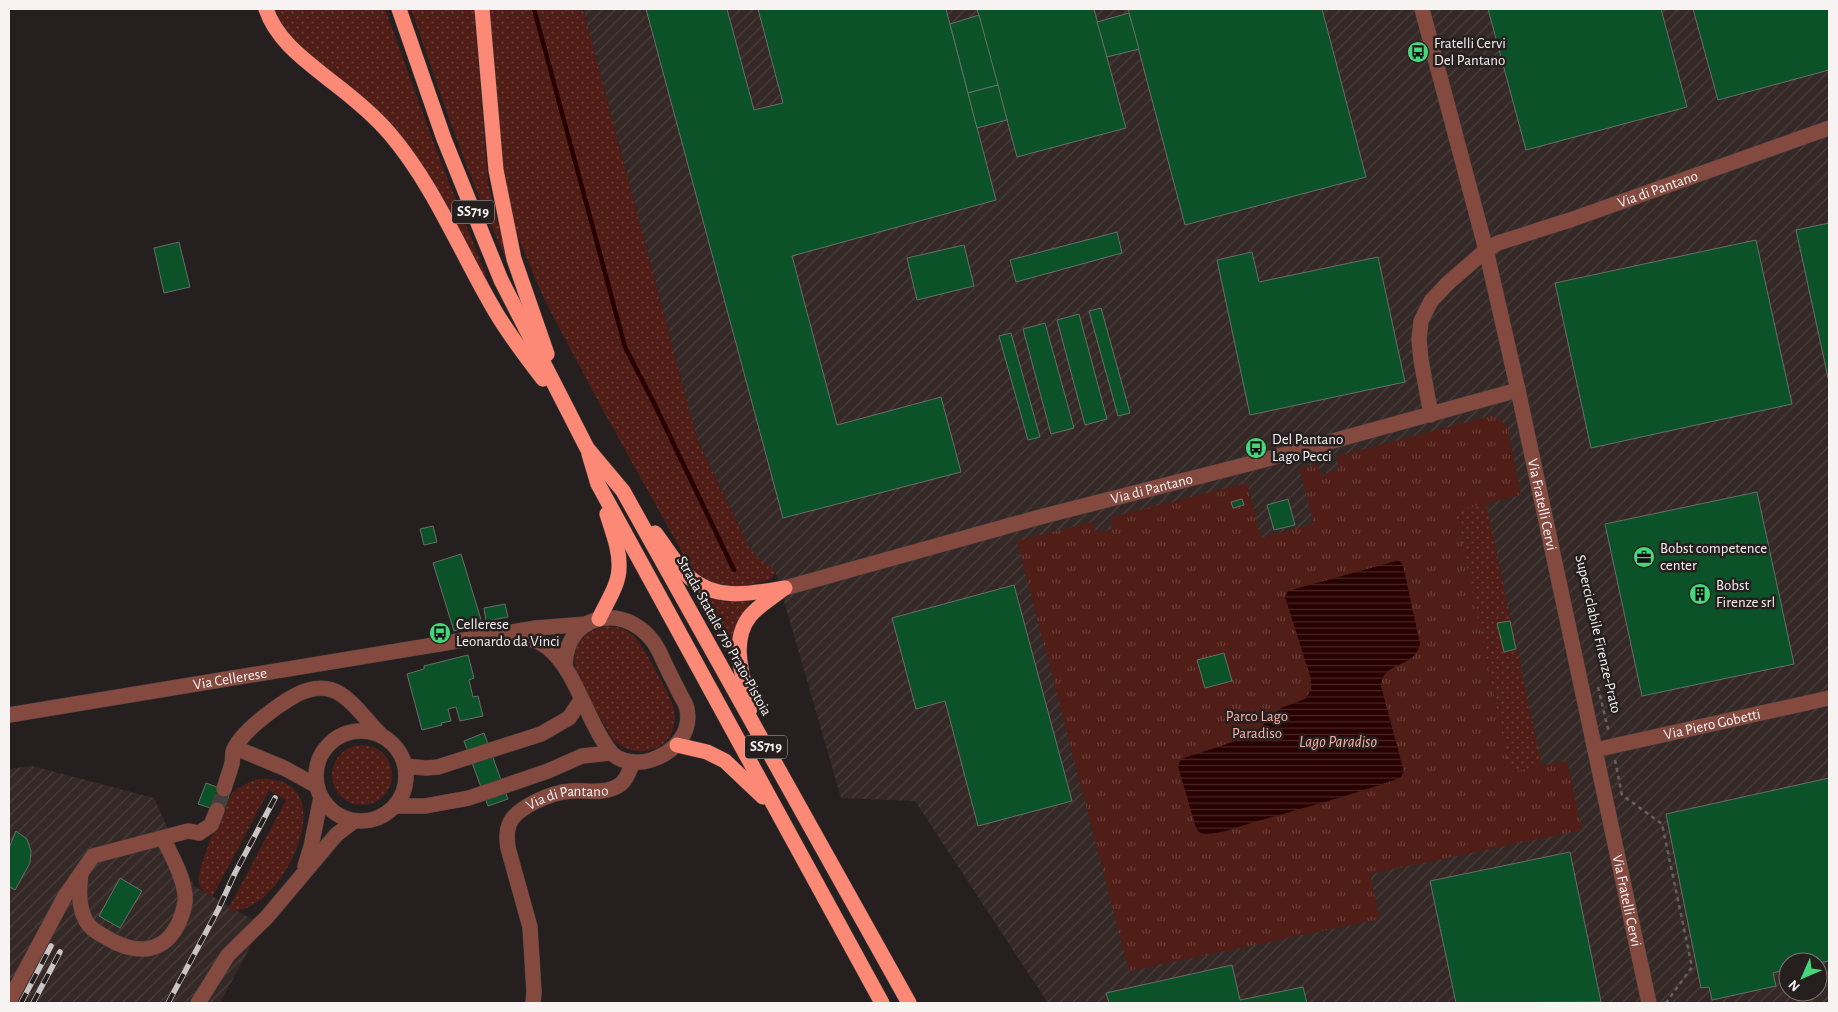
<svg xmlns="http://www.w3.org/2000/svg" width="1838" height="1012" viewBox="0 0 1838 1012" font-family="'Alegreya Sans',sans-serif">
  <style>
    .industrial { fill: url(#industrial-furrows); fill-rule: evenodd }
    .grass { fill: url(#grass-dots) }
    .park { fill: url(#park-tufts) }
    .water { fill: url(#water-rules) }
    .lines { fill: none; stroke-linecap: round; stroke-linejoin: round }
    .stream { stroke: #280000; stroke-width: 4.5 }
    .building { fill: #0b5228; stroke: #686d69 }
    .minor-tunnel { stroke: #44403f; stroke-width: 15; stroke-dasharray: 15 8; stroke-linecap: butt }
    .minor-casing { stroke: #423e3d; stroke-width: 16 }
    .highway-casing { stroke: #423e3d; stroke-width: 16 }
    .path { stroke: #656160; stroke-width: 2.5; stroke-dasharray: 4 4; stroke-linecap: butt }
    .minor { stroke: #844a40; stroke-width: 15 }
    .highway { stroke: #fc8876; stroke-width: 15 }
    .rail-casing { stroke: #cac5c4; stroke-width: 5.5 }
    .rail { stroke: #25201f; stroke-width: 4; stroke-dasharray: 11; stroke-linecap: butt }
    .labels { text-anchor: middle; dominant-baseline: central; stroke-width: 5; stroke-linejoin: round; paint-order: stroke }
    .shield { fill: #25201f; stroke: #b8b4b3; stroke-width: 1 }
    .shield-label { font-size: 14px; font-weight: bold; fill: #f7f3f2 }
    .poi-label { font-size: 15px; fill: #f7f3f2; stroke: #25201f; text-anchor: start }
    .street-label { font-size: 15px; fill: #f7f3f2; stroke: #25201f }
    .park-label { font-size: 15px; fill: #fdb2a5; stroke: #25201f }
    .water-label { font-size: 16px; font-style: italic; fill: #fbb0a4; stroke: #25201f }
  </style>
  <defs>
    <pattern id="industrial-furrows" width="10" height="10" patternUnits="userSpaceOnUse" patternTransform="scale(1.25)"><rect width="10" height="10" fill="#352927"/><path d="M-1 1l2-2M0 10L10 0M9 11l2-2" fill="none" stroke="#493e3c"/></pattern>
    <pattern id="grass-dots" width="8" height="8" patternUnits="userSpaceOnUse" patternTransform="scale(1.25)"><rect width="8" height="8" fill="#501d17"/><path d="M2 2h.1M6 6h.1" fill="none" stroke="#6a3e39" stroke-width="1.8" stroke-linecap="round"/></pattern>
    <pattern id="park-tufts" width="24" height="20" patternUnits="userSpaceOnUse" patternTransform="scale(1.25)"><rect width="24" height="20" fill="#501d17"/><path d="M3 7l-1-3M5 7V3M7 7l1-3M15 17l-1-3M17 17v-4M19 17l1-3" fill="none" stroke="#6a3e39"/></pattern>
    <pattern id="water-rules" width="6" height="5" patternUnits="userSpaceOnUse" patternTransform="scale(1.25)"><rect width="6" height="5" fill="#280000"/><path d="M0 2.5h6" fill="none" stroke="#482626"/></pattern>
  </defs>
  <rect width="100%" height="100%" fill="#25201f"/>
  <g class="industrial">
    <path d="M583 9H1829V1003H1048L915 801 841 798 775 570 758 558 748 545 697 439ZM1788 962H1818V992H1788Z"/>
    <polygon points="32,766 154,798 194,886 262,925 220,1003 9,1003 9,769"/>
  </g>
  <g class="grass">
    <polygon points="274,9 385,9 440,160 487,277 483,276 438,189 410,147 295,41 287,31"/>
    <path d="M411 9H474L488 183 506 256H505C467 176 440 92 411 9Z"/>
    <polygon points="488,9 583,9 697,439 748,545 758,558 775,570 775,574 771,579 738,588 710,584 692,570 599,403 553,316 541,292 518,237 503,173"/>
    <polygon points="1486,503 1542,766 1510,773 1455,510"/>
    <polygon points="696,594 724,602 751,601 737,622 731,639 730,652 726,653 694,596"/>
    <path d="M610 626C619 627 627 630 634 636 643 645 667 690 672 703 674 707 675 713 675 718 674 752 636 761 613 740L578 678C568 651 580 629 610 626Z"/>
    <circle cx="362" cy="775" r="30"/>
    <path d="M257 779C355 772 275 926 228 909L286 800 269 790 212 897C206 894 201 890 199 883 196 871 224 802 233 792 240 786 249 783 257 779Z"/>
  </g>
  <polygon class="park" points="1491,416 1500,419 1508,429 1521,495 1455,511 1510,772 1567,761 1582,830 1370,874 1380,919 1129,971 1017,541 1092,522 1096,532 1111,530 1112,517 1247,483 1261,538 1314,524 1299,468 1317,464 1321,475 1338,470 1338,456"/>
  <path class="water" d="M1396 561H1400L1403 565 1420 644C1414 670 1382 660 1381 686L1404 772 1400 778C1355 794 1308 807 1261 820 1245 824 1222 834 1206 834 1201 834 1199 832 1196 828L1178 766 1181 759 1251 736 1281 708 1305 699 1311 690V679L1285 597 1288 591Z"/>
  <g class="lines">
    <polyline class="stream" points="534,9 625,347 654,403 734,570"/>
  </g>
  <g class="building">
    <polygon points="646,9 727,9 754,110 783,103 758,9 946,9 996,200 792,256 837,425 941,397 961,472 783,518"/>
    <polygon points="977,9 1094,9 1126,128 1017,157"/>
    <polygon points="1128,9 1322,9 1366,177 1185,225"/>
    <polygon points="1488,9 1661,9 1687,107 1526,150"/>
    <polygon points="1693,9 1829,9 1829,70 1718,100"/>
    <polygon points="1129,13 1139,49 1107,57 1097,22"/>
    <polygon points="979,15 998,85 968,93 950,24"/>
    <polygon points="998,85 1007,120 977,128 968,93"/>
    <polygon points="1829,223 1829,382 1796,230"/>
    <polygon points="1117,232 1122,253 1016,282 1010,260"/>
    <polygon points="1756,240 1792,404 1591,448 1555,283"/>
    <polygon points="179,242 190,287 164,293 154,248"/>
    <polygon points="964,245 974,286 917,300 907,258"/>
    <polygon points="1252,252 1259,282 1378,257 1405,382 1250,415 1217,260"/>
    <polygon points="1101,308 1130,413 1118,416 1089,311"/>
    <polygon points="1079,314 1107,419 1085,425 1057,320"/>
    <polygon points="1045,323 1074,428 1051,434 1023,329"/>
    <polygon points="1011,333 1040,437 1028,440 999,336"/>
    <polygon points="1757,492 1794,664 1642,696 1605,524"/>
    <polygon points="1242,499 1244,505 1233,508 1231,502"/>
    <polygon points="1288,499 1295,525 1274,530 1267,505"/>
    <polygon points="433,526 437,542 424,545 420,529"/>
    <polygon points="461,554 482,623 454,631 433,563"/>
    <polygon points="1014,585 1072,801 978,826 945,701 916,709 892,618"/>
    <polygon points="505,604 508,617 486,621 484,608"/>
    <polygon points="1510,621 1516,649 1504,652 1497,623"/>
    <polygon points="1224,653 1232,681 1205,688 1197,660"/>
    <polygon points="468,655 474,678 469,680 473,697 478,696 483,716 460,721 456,707 448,709 451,721 441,723 442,725 422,730 407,674 424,669 424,666"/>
    <polygon points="484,733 508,799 488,806 464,741"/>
    <polygon points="1829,778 1829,961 1818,963 1788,962 1788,969 1773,973 1776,986 1712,1000 1709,987 1701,988 1666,814"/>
    <polygon points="206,783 230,792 223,812 198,804"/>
    <polygon points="16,831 27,839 31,851 30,863 15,890 9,886 9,848"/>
    <polygon points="1570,852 1601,1002 1456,1003 1430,881"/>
    <polygon points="120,878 142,891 120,928 99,916"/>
    <polygon points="1232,965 1240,1000 1303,987 1307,1003 1109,1003 1106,993"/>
  </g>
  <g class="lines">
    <polyline class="minor-tunnel" points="217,810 224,789"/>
    <g class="minor-casing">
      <g id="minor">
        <path id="s1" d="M1422 9 1486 250 1518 390 1649 1003"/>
        <path id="s2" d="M1431 415 1421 360 1419 339 1421 321 1431 301 1448 283 1486 250 1498 243 1570 220 1829 128"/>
        <path id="s3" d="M785 588 1040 517 1260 461 1518 390"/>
        <path d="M512 637C526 638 537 639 548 648 576 670 587 722 610 751 619 763 639 764 651 760 673 753 692 734 687 709 686 703 681 697 679 692 672 678 665 665 659 651 634 602 567 608 565 665"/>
        <path id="s4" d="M9 715 536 628 587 624"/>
        <circle cx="361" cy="776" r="45"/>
        <polyline points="236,748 284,768 317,786"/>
        <path id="s5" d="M1595 750 1829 698"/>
        <polyline points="405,766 426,768 438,767 541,734 569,718 581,700"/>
        <path d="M224 789C226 781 230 772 232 763 233 760 232 756 233 752 238 733 290 694 309 690 316 688 325 688 332 690 349 695 367 721 380 734"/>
        <polyline points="395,806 425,806 469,798 548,771 582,756 610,753"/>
        <polyline points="305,866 311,847 321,797"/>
        <path d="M81 873C79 889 78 906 86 921 91 930 99 933 107 938 136 955 165 955 180 920 183 912 186 904 185 895 183 875 171 855 163 838"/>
        <polyline points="9,1001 65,896 93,856 188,831 199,833 211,825 217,810"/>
        <polyline points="198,1003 228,955 267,917 336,835 354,821"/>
        <path id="s6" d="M533 1003 534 992 530 927 508 848C507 840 506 832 509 825 515 807 553 792 571 791 585 790 603 794 616 787 626 783 629 771 633 762"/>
      </g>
    </g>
    <g class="highway-casing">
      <g id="highway">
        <path d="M266 9C277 41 305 60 331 81 352 97 373 114 390 134 435 187 460 252 495 311 509 335 526 357 543 379"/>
        <polyline points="399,9 444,139 501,280 587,448 623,491 909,1003"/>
        <polyline points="482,9 496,170 514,259 547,354"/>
        <polyline points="589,454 598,484 882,1003"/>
        <path d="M655 533C666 547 676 565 689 577 717 602 752 593 785 588"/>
        <path d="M599 619C606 603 619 585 619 568 620 549 612 531 607 514"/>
        <path d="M750 709C744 679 729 642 750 616 759 605 772 598 783 589"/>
        <polyline points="677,745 707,752 725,761 763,797"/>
      </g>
    </g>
    <g class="path">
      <polyline points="1598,687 1609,733"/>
      <polyline points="1615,760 1622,795 1662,824 1692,967 1666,1003"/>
    </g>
    <use href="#minor" class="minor"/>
    <use href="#highway" class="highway"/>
    <g class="rail-casing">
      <g id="rail">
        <polyline points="21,1003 51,946"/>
        <polyline points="33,1003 60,952"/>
        <polyline points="168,1003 218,910 235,873 275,798"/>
      </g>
    </g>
    <use href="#rail" class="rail"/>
  </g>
  <defs>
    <g id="bus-disc" transform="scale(1.125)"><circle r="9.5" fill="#45d77a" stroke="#25201f"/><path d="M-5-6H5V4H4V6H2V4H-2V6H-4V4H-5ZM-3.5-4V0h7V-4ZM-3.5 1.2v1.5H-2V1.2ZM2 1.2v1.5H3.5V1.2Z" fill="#111"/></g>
    <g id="office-disc" transform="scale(1.125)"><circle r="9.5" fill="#45d77a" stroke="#25201f"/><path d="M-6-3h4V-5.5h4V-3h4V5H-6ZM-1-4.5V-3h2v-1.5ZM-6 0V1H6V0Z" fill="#111"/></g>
    <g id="building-disc" transform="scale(1.125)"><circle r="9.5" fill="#45d77a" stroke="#25201f"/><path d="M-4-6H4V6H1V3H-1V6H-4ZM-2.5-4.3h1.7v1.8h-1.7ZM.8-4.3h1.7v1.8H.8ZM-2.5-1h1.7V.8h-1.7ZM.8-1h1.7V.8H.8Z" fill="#111"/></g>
  </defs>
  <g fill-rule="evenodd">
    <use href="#bus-disc" x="1418" y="52"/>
    <use href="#bus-disc" x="1256" y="448"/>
    <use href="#office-disc" x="1644" y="557"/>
    <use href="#building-disc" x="1700" y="594"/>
    <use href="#bus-disc" x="440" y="633"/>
  </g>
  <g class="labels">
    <g class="shield">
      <rect x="452" y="200.5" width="42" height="23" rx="4"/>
      <rect x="745" y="735.5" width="42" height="23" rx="4"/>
    </g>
    <g class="shield-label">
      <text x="473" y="212">SS719</text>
      <text x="766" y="747">SS719</text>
    </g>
    <g class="poi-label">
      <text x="1434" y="43">Fratelli Cervi<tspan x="1434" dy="17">Del Pantano</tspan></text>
      <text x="1272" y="439">Del Pantano<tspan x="1272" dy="17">Lago Pecci</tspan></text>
      <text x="1660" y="548">Bobst competence<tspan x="1660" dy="17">center</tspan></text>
      <text x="1716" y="585">Bobst<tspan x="1716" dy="17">Firenze srl</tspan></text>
      <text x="456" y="624">Cellerese<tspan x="456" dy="17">Leonardo da Vinci</tspan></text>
    </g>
    <g class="street-label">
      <text stroke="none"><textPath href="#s2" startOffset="375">Via di Pantano</textPath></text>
      <text stroke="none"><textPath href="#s3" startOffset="380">Via di Pantano</textPath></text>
      <text stroke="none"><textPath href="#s1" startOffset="510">Via Fratelli Cervi</textPath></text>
      <text transform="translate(1598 634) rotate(77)">Superciclabile Firenze-Prato</text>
      <text transform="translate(724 636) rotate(61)">Strada Statale 719 Prato-Pistoia</text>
      <text stroke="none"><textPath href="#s4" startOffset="224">Via Cellerese</textPath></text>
      <text stroke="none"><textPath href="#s5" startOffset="120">Via Piero Gobetti</textPath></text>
      <text stroke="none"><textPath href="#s6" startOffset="250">Via di Pantano</textPath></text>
      <text stroke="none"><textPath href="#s1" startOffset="915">Via Fratelli Cervi</textPath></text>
    </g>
    <g class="park-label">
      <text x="1257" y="716">Parco Lago<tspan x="1257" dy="17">Paradiso</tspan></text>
    </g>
    <g class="water-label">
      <text x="1338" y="742">Lago Paradiso</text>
    </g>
  </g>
  <rect width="1838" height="1012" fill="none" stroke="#f7f3f2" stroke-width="20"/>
  <g transform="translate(1803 977) rotate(225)"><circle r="24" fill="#25201f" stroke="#797473"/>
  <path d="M0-4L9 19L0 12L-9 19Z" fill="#45d77a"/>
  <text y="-8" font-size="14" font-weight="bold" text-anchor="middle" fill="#f7f3f2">N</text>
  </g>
</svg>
